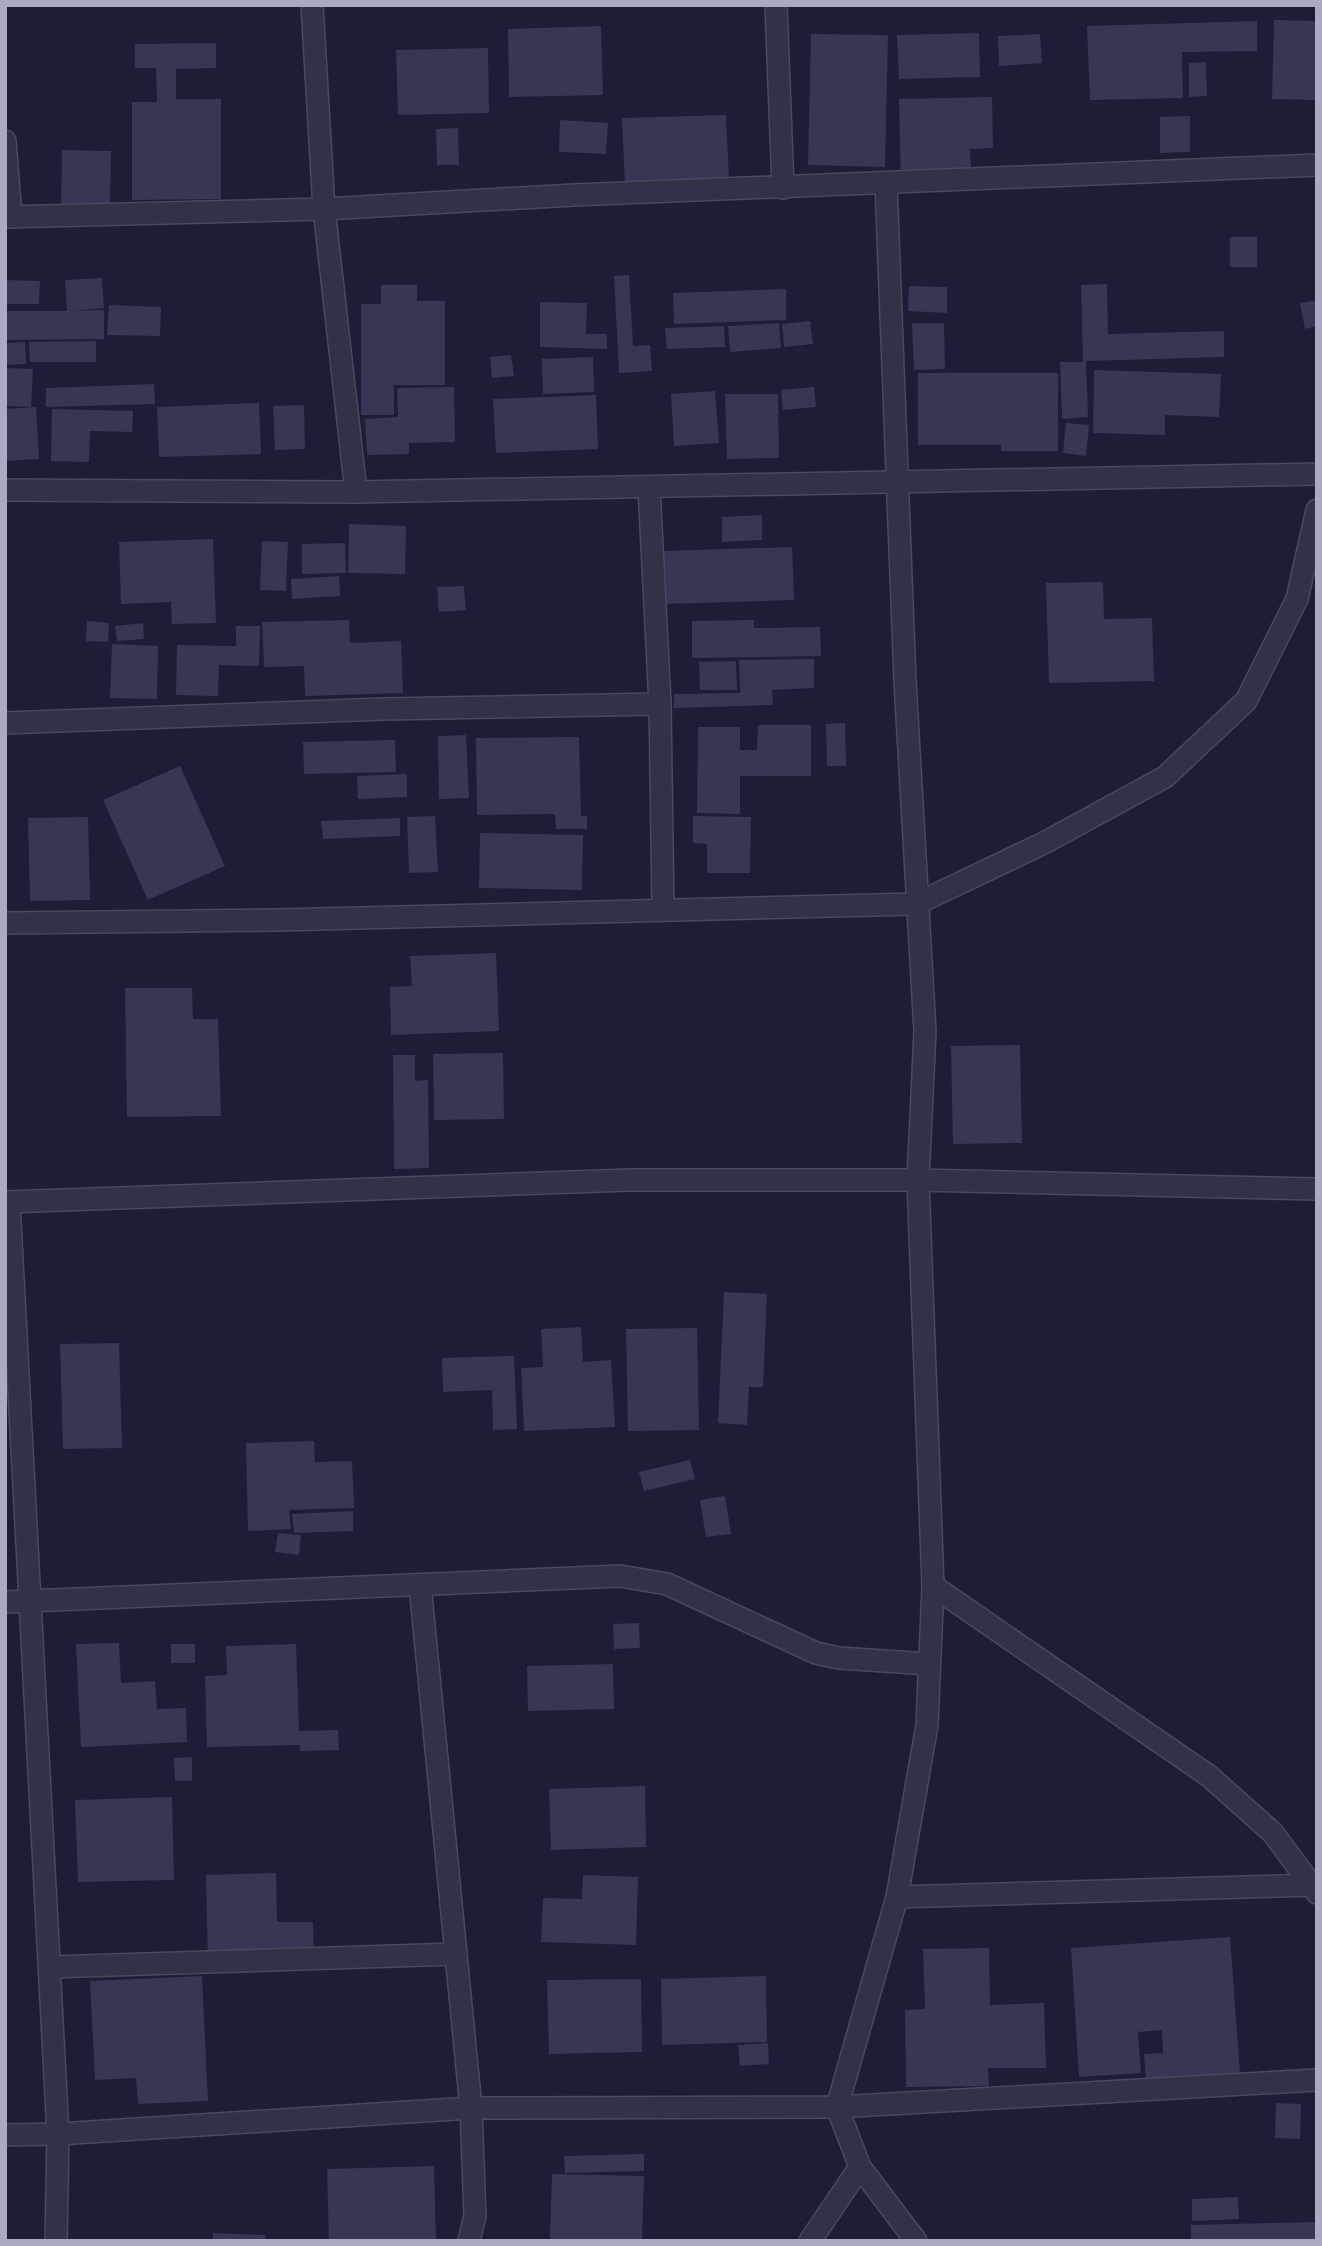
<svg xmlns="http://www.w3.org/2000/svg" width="1322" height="2246" viewBox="0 0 1322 2246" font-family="Barlow,sans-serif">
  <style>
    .building { fill: #373655 }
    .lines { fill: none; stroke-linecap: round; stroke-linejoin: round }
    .minor-casing { stroke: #49485f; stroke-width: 24 }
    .minor { stroke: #313147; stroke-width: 21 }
  </style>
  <rect width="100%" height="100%" fill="#1d1d37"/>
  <g class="building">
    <polygon points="1274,20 1317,21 1317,100 1272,99"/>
    <polygon points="1257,21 1257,51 1182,52 1183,98 1090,100 1087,26"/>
    <polygon points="601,26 603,95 509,97 508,29"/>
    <polygon points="979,33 980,77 899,79 897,35"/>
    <polygon points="811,34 888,35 885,167 808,165"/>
    <polygon points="1040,34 1042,63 999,66 998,36"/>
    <polygon points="216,43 216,68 176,69 176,99 221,99 221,199 132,200 132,102 157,102 156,68 135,68 135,44"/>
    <polygon points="488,48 489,113 398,115 396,50"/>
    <polygon points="1206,62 1207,96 1189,97 1189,63"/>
    <polygon points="992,97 993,148 970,149 972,186 901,188 899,99"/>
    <polygon points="726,115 729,180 625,184 622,118"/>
    <polygon points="1190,116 1190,152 1160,153 1160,117"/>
    <polygon points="560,120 608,123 606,154 559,152"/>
    <polygon points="458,128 459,165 437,165 436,129"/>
    <polygon points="62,150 111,151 110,208 61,207"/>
    <rect x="1230" y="237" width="27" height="30"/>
    <polygon points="629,275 633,346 650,345 652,371 619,373 614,276"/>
    <polygon points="102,278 104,308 71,311 104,310 104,339 5,340 5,311 67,311 65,280"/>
    <polygon points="5,280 40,281 39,304 5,304"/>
    <polygon points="1107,284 1108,334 1224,331 1224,357 1086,361 1088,417 1062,419 1060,362 1083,362 1081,285"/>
    <polygon points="381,285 417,285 417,301 445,301 445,385 394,385 394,415 361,415 361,304 381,304"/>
    <polygon points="909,286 947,287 947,313 908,311"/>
    <polygon points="786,289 786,320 674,324 673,293"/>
    <polygon points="1317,300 1317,326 1305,329 1300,303"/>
    <polygon points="540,302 587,303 586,334 607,334 607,349 540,347"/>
    <polygon points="109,305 161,307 160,336 107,335"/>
    <polygon points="810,321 813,344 784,347 782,324"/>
    <polygon points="779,323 781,348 730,352 728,326"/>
    <polygon points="912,323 944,323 945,369 914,370"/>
    <polygon points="724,326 725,347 667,349 665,328"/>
    <polygon points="96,341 96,362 30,362 29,342"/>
    <polygon points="25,342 26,364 5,365 5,343"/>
    <polygon points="511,355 514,376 492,378 490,357"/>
    <polygon points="593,357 594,392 543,394 542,359"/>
    <polygon points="5,368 33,369 31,407 5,406"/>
    <polygon points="1094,370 1221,374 1219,417 1165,415 1165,435 1093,433"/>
    <polygon points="918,373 1058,373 1058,451 1001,451 1001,445 918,445"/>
    <polygon points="154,384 155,404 46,407 46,388"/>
    <polygon points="454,387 455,442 409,443 409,454 367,455 365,419 398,417 397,388"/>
    <polygon points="814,387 816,407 783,410 781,390"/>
    <polygon points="715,391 719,443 674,446 671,394"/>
    <polygon points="725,394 778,394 779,458 727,459"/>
    <polygon points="596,395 598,449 496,453 493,399"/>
    <polygon points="259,403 261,454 159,457 157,407"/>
    <polygon points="304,405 305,449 275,450 273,406"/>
    <polygon points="36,407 39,459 5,461 5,409"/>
    <polygon points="52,409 133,411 132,432 90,431 89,462 51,461"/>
    <polygon points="1066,423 1089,425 1086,456 1063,453"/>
    <polygon points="762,515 762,540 722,542 722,517"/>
    <polygon points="349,524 406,526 405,574 348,573"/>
    <polygon points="213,539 216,623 172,624 171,602 121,604 119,542"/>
    <polygon points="262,541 288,542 286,591 260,590"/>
    <polygon points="345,543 346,573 302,574 302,544"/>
    <polygon points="792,547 794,600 664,604 663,551"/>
    <polygon points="339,576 340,596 292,599 291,579"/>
    <polygon points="1103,582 1104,619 1152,618 1154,681 1049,683 1046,583"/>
    <polygon points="464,586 466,610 439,612 437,587"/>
    <polygon points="349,620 350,643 401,641 403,693 305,696 304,666 264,667 262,622"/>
    <polygon points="754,620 754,628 820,627 821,656 692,658 692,621"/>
    <polygon points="87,621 109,623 108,642 86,641"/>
    <polygon points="143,623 144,639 117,641 115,626"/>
    <polygon points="236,626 260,626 259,666 219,665 218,696 176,695 177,645 236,646"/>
    <polygon points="112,644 158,646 157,699 110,698"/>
    <polygon points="814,659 814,688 772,690 773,705 674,708 674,694 740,693 739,660"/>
    <polygon points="736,661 737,690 700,690 699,662"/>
    <polygon points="845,723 846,766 827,766 826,724"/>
    <polygon points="758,725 811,725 811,776 740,776 740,814 697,813 698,727 740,727 740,750 757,750"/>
    <polygon points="466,735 469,798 439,799 438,736"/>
    <polygon points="579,737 581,816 587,816 587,829 556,829 555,814 477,815 476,738"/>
    <polygon points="395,740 396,772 304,774 303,742"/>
    <polygon points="180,766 225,866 148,900 103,800"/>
    <polygon points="407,774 407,797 358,799 357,776"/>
    <polygon points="435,816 438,872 409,873 407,817"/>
    <polygon points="693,816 751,817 750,873 707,873 707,844 693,843"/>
    <polygon points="88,817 90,900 30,901 28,818"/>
    <polygon points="400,818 400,836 323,839 321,821"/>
    <polygon points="480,833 583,835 582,890 479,888"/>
    <polygon points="496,953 499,1031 391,1035 390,987 412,986 410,956"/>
    <polygon points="125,988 192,988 193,1019 218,1019 221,1116 127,1117"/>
    <polygon points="1020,1045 1022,1143 953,1144 951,1046"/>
    <polygon points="503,1053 504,1119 434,1120 433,1054"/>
    <polygon points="393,1055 415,1055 415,1081 428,1080 429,1168 394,1169"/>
    <polygon points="724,1292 767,1294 763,1387 749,1387 747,1425 718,1423"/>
    <polygon points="581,1327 583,1362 611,1360 615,1427 524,1431 521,1368 543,1367 541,1329"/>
    <polygon points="697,1328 699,1430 628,1431 626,1329"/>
    <polygon points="119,1343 122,1448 63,1449 60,1344"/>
    <polygon points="514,1356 517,1429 493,1430 492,1390 443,1392 442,1358"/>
    <polygon points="314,1441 315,1462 352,1461 354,1508 289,1510 291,1529 248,1531 246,1443"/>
    <polygon points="690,1460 695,1479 644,1491 639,1472"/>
    <polygon points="725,1496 731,1534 706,1537 700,1500"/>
    <polygon points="353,1511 353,1531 294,1533 292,1514"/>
    <polygon points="278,1533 301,1535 299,1555 275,1552"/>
    <polygon points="639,1623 640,1648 614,1649 613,1624"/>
    <polygon points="119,1643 121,1683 155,1681 157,1709 186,1708 187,1742 81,1747 76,1644"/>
    <rect x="171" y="1644" width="24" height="19"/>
    <polygon points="296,1644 299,1731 338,1730 339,1750 300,1751 300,1745 207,1747 205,1676 227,1675 226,1646"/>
    <polygon points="613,1664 614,1709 528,1711 527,1666"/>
    <polygon points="192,1757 192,1781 175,1781 174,1758"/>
    <polygon points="645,1786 646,1847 551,1850 549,1789"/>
    <polygon points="172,1797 174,1880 78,1882 75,1800"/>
    <polygon points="276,1873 277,1922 313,1922 314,1961 208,1964 206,1875"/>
    <polygon points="583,1875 638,1877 636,1945 541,1942 543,1898 582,1899"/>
    <polygon points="1230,1937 1240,2073 1146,2079 1144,2054 1163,2053 1162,2030 1138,2032 1141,2073 1079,2077 1071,1948"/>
    <polygon points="989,1948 990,2005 1044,2003 1046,2068 988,2068 989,2086 906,2087 905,2010 925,2009 923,1949"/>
    <polygon points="202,1976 208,2101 138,2104 136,2078 95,2080 90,1981"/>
    <polygon points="766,1976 767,2042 662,2045 661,1979"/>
    <polygon points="641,1979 642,2052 549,2054 547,1980"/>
    <polygon points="768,2043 769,2064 740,2066 738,2045"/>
    <polygon points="1276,2103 1301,2104 1300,2139 1275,2138"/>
    <polygon points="644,2154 644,2171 565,2173 564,2156"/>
    <polygon points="434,2166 436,2241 329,2241 327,2169"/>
    <polygon points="552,2174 644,2176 642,2241 550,2240"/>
    <polygon points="1238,2197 1239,2219 1192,2221 1192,2199"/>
    <polygon points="1317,2222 1317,2241 1191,2241 1191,2225"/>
    <polygon points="213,2233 265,2235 265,2241 213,2241"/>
  </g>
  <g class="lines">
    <g class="minor-casing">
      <g id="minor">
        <polyline points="312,5 324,209 356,492"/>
        <polyline points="776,5 783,188"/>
        <polyline points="5,141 11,217"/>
        <polyline points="886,184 905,681 925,1031 918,1180 933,1586 927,1725 897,1897 837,2107 860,2167 916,2241"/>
        <polyline points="5,217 324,209 574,195 1317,165"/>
        <polyline points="649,487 660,704 663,910"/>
        <polyline points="5,490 356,492 1317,474"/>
        <polyline points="5,723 384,709 660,704"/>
        <polyline points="5,923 278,920 916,904 1044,843 1165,777 1246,701 1297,599 1317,510"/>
        <polyline points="5,1202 629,1180 918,1180 1317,1189"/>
        <polyline points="9,1202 58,2134 56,2241"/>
        <polyline points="420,1585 471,2108 475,2216 469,2241"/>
        <polyline points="933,1586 1209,1776 1273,1833 1317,1893"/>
        <polyline points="5,1602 620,1576 667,1584 816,1653 839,1658 929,1664"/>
        <polyline points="897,1897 1317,1885"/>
        <polyline points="50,1967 456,1954"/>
        <polyline points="5,2135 58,2134 471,2108 837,2107 1317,2080"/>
        <polyline points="810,2241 860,2167"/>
      </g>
    </g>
    <use href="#minor" class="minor"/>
  </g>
  <rect width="1322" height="2246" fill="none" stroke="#abaac5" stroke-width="14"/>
</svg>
